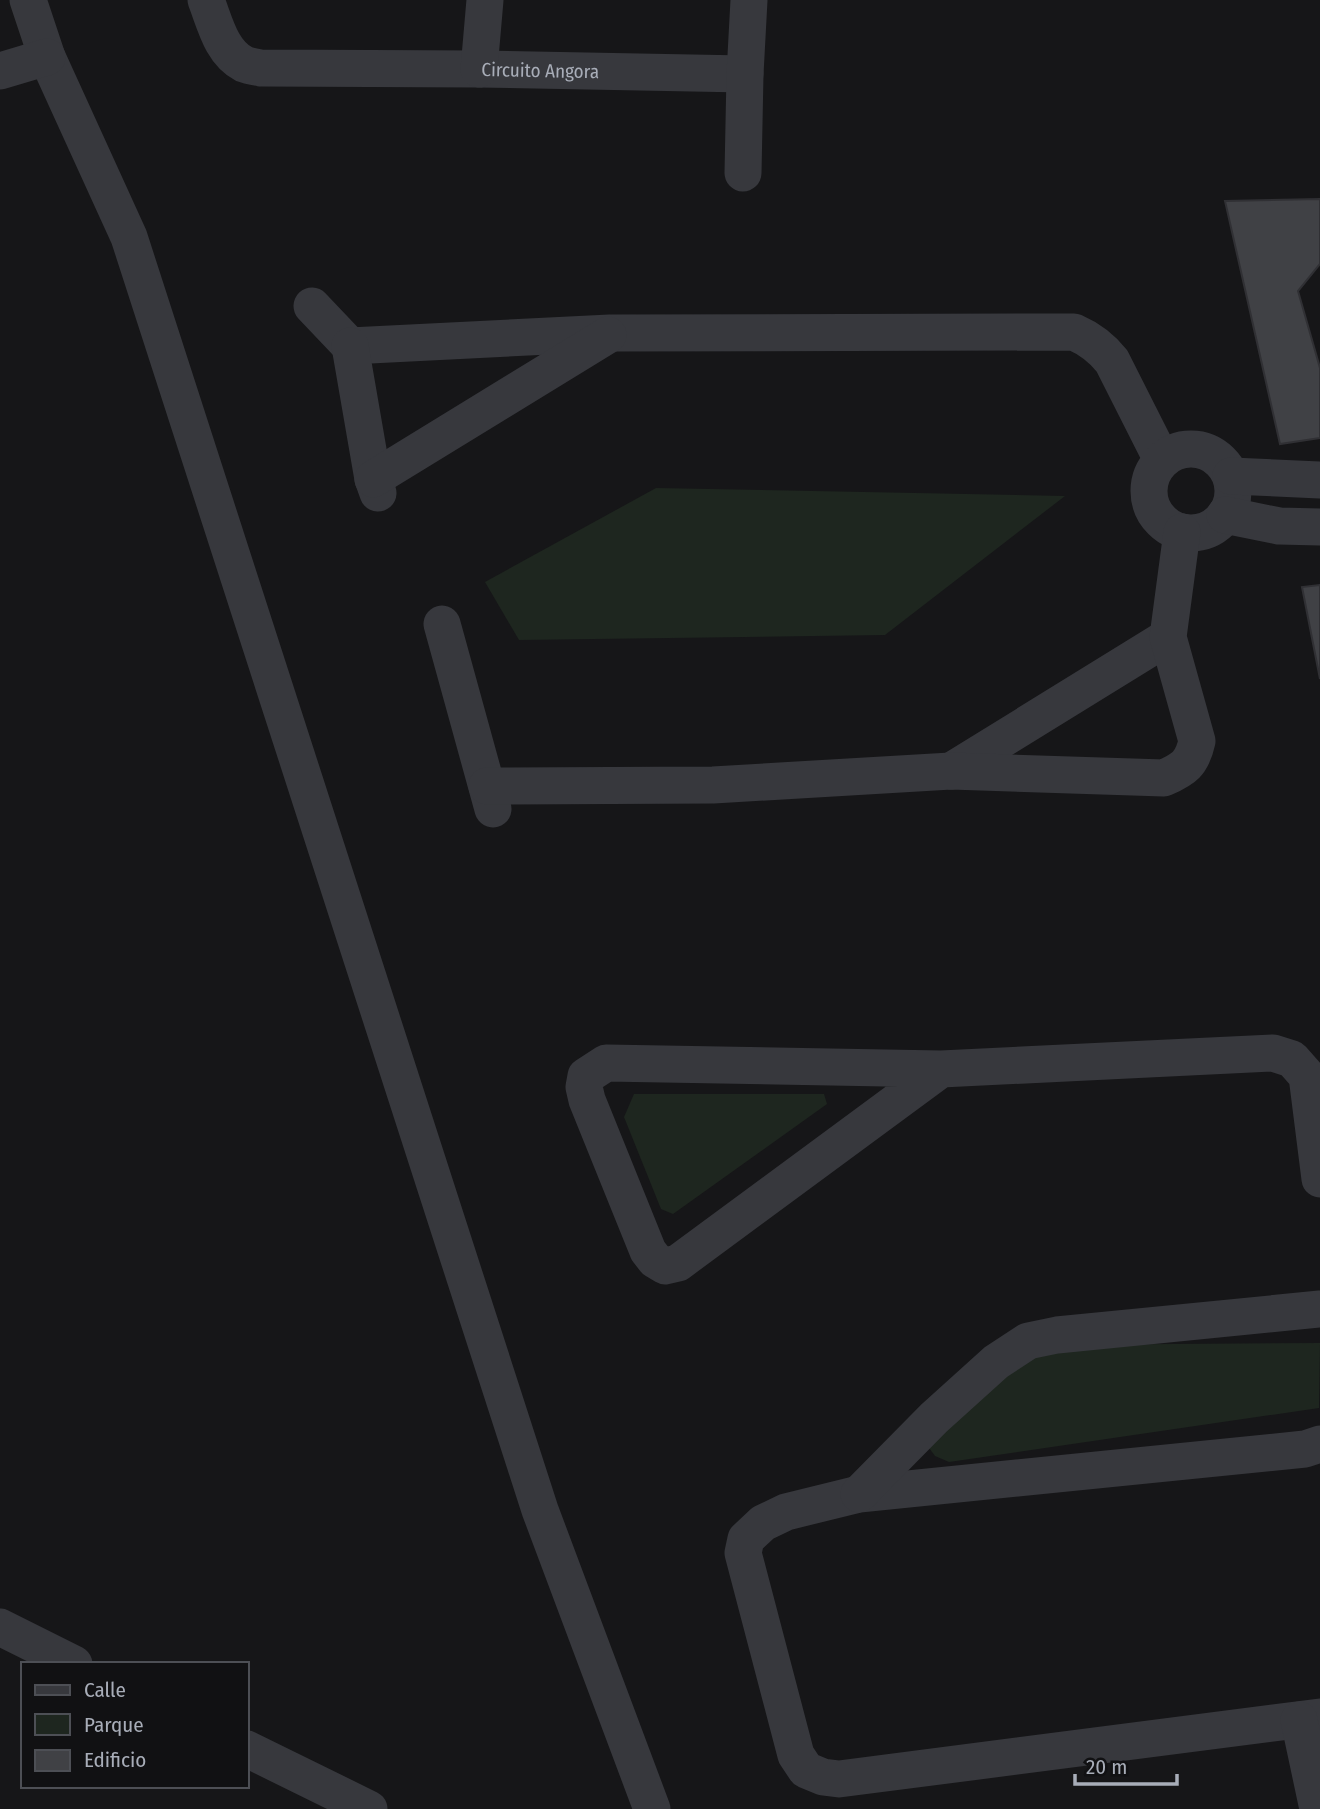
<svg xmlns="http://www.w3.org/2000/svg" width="1320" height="1809" viewBox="0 0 1320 1809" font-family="'Fira Sans Condensed',sans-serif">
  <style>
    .green { fill: #1e261f }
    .building { fill: #404145; stroke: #303034; stroke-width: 2 }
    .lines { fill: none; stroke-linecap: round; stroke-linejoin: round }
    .minor { stroke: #37383d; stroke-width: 37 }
    .labels { text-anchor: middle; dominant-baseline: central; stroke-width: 5; stroke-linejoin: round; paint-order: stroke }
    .street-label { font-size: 19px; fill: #a8adb8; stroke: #111113 }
  </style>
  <rect width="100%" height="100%" fill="#161618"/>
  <g class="green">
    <polygon points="656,488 1065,496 885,635 519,640 485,582"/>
    <polygon points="634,1094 824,1094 827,1104 673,1214 661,1209 624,1117"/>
    <polygon points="1320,1343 1319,1408 949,1462 935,1456 924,1441 1040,1345"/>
  </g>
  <g class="building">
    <polygon points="1320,199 1320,264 1298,291 1320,368 1320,438 1280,444 1225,201"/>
    <polygon points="1320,585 1320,679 1302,587"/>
  </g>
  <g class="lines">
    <g class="minor">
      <polyline points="28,0 47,57 129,237 540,1510 652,1809"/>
      <path id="s1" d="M206 0C215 23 221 52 244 64 249 66 256 67 261 68L479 69 745 74"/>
      <polyline points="479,69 485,0"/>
      <polyline points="0,71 47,57"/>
      <polyline points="743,173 745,74 749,0"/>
      <path d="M312 306 350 346 610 333 1074 332C1090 339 1101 347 1112 361L1162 460"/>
      <polyline points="350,346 373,479 378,493"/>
      <circle cx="1191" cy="491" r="42"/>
      <polyline points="1231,476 1320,480"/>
      <polyline points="373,479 608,335"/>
      <polyline points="1225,515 1279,526 1320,527"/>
      <polyline points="442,624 493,809"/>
      <polyline points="951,771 1168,637"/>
      <path d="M487 786 713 785 951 771 1164 778C1184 769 1192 764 1197 741L1168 637 1182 532"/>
      <polyline points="941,1069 678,1263 665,1266 655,1260 648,1251 587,1100 584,1087 586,1076 606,1063 941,1069 1273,1053 1292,1059 1307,1076 1320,1179"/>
      <polyline points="1320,1444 1305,1449 859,1494 786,1512 763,1523 746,1539 743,1553 796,1755 806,1770 823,1777 839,1779 1320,1717"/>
      <polyline points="859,1494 934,1418 996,1362 1028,1341 1057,1335 1320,1309"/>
      <polyline points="0,1627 74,1664"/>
      <polyline points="1299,1720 1318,1809"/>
      <polyline points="247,1749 369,1809"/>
    </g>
  </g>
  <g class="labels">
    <g class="street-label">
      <text stroke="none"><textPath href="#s1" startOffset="373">Circuito Angora</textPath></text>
    </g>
  </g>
  <rect x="21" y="1662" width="228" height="126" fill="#111113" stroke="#4d4f55" stroke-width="2"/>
  <rect x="35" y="1685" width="35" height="10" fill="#37383d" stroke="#4d4f55" stroke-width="2"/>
  <text x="84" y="1697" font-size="21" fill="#a8adb8">Calle</text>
  <rect x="35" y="1714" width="35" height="21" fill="#1e261f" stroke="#4d4f55" stroke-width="2"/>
  <text x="84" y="1732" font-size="21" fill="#a8adb8">Parque</text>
  <rect x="35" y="1750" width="35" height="21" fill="#404145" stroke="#4d4f55" stroke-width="2"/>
  <text x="84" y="1767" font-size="21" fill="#a8adb8">Edificio</text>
  <path d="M1075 1774v10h102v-10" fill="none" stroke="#a8adb8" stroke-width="3.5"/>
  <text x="1086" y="1774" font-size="21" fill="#a8adb8" stroke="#111113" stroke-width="5" paint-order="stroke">20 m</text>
</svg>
